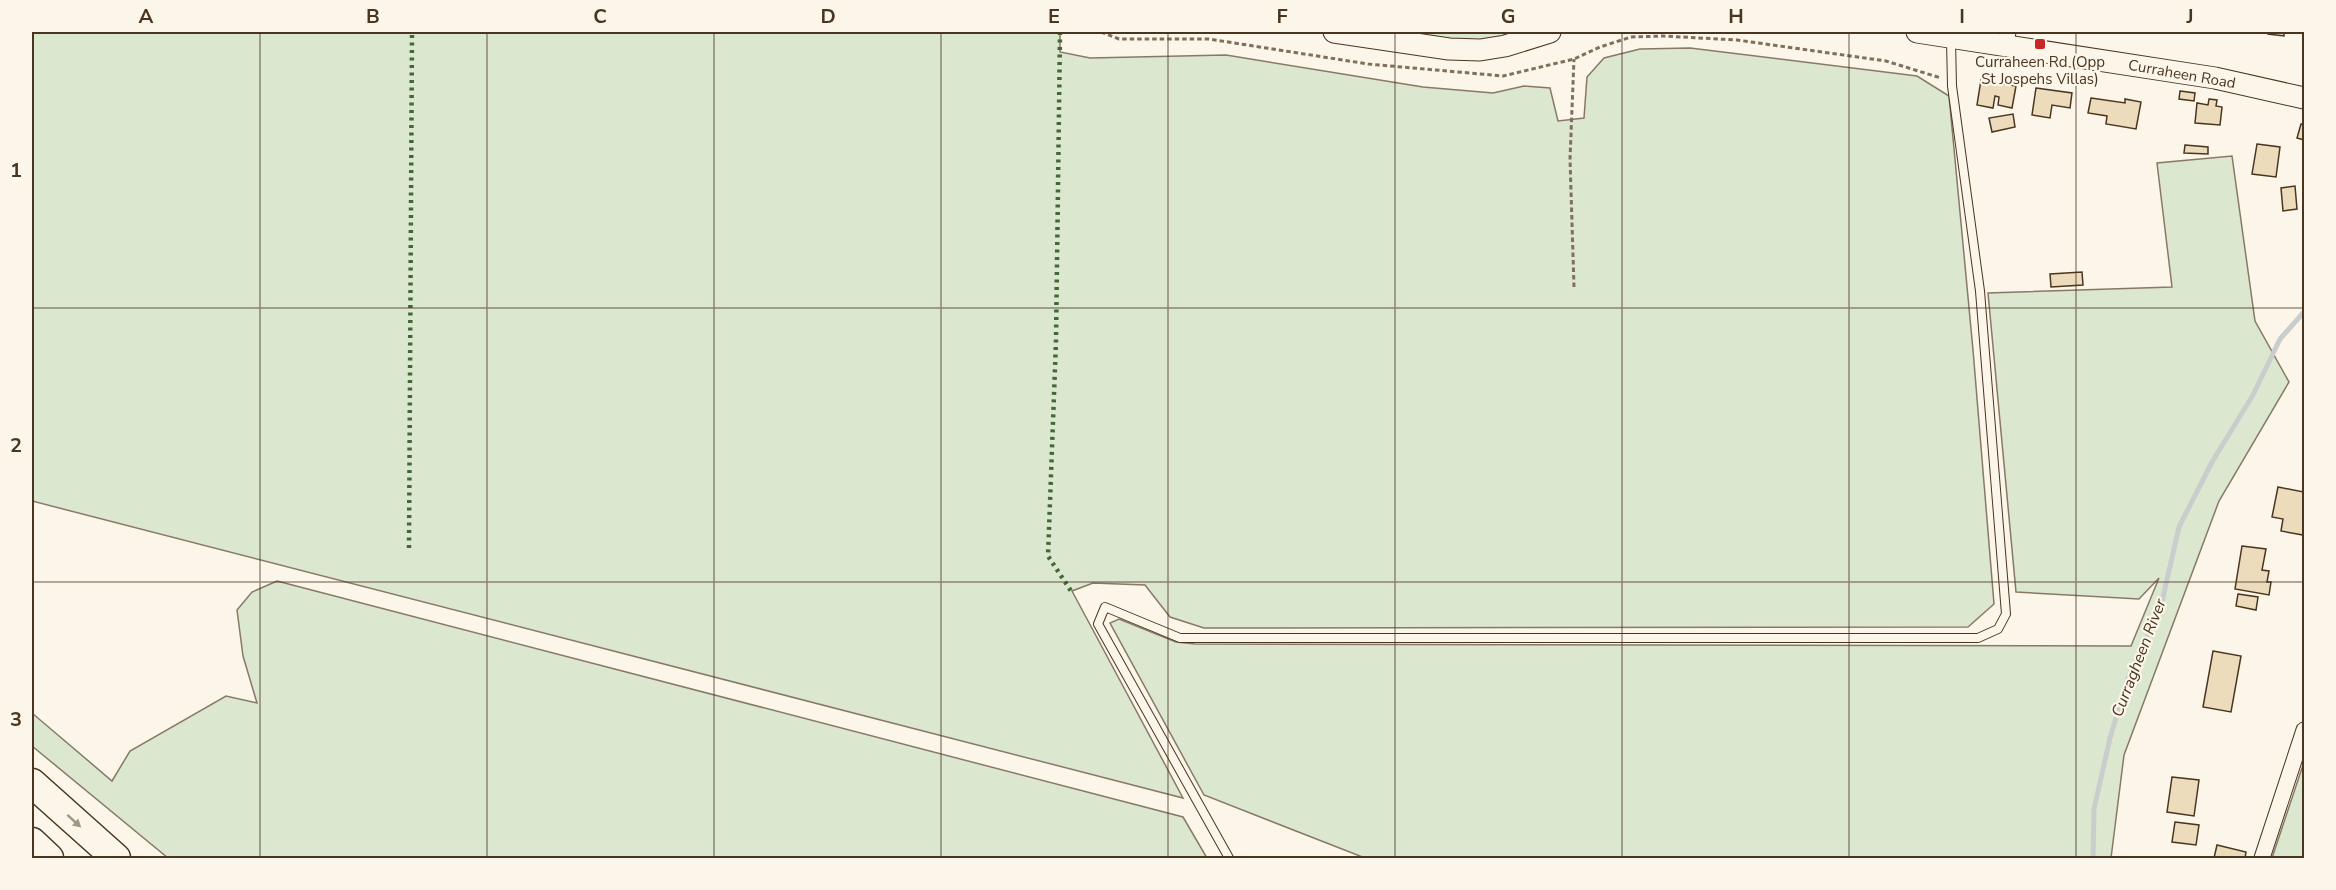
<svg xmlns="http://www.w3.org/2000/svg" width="2336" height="890" viewBox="0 0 2336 890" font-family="'Nunito Sans',sans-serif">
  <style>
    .green { fill: #dce7d0; stroke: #887966; stroke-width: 1.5 }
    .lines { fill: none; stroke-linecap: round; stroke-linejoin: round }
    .stream { stroke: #c9cecd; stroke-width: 5 }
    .building { fill: #ecdcbc; stroke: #4a3520; stroke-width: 1.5 }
    .lane-casing { stroke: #4a3520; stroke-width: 10 }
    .street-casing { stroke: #4a3520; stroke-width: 17 }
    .secondary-casing { stroke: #4a3520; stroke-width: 23 }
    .highway-casing { stroke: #4a3520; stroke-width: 31 }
    .path { stroke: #7f6f5c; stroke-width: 3; stroke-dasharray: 4.5 3; stroke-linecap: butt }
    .lane { stroke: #fbf6e9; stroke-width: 8 }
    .street { stroke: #fbf6e9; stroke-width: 15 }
    .secondary { stroke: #fbf6e9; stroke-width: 21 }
    .highway { stroke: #fbf6e9; stroke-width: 28 }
    .hedge { stroke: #436837; stroke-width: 4.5; stroke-dasharray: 3 4.5; stroke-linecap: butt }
    .oneway { fill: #a29684 }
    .grid { fill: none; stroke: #4a3520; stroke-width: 1.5; stroke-opacity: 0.55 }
    .poi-dot { fill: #c62828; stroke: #fbf6e9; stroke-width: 2 }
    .labels { text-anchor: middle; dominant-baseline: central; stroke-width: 4.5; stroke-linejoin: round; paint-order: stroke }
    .poi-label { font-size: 15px; fill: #4a3520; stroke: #fbf6e9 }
    .street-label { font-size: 15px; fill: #4a3520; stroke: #fbf6e9 }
    .water-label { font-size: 16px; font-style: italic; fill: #4a3520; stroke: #fbf6e9 }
    .neatline { fill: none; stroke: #4a3520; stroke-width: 2 }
    .grid-label { font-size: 20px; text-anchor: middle; font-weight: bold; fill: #4a3520 }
  </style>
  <rect width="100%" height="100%" fill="#fbf6e9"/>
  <g class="green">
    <polygon points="32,32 1060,32 1060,52 1090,58 1226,55 1423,87 1493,93 1524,86 1550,88 1558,121 1584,118 1587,77 1604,58 1640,49 1690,48 1917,76 1949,96 1973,350 1994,604 1968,627 1204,628 1170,617 1145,585 1093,583 1072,591 1183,798 32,501"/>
    <path d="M1378 32H1525C1473 48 1431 38 1378 32Z"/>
    <polygon points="2232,156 2255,321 2289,382 2219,501 2124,755 2111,858 1365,858 1204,795 1110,623 1119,619 1176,642 1195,644 2131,646 2159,578 2139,599 2016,592 1988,293 2172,287 2157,163"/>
    <polygon points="277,581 1183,817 1207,858 168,858 32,746 32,713 112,781 130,751 226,696 257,703 243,656 237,610 252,592"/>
    <polygon points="2304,762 2304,858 2272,858"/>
  </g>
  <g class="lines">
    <polyline class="stream" points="2093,858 2094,809 2110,738 2129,675 2161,606 2179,527 2212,462 2253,395 2280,339 2304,312"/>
  </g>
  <g class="building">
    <polygon points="2268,32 2284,32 2284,36 2268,34"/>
    <polygon points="1981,80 2016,86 2012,108 1998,105 1999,97 1995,96 1993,108 1977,105"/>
    <polygon points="2036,88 2072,93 2070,108 2052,105 2050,118 2032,115"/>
    <polygon points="2180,91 2195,93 2194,101 2179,99"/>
    <polygon points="2091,98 2125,103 2125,99 2141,102 2136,129 2106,124 2107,116 2088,113"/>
    <polygon points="2209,99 2217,100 2216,106 2222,107 2220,125 2195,123 2197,103 2208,105"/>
    <polygon points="2013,114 2015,127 1992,132 1989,118"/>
    <polygon points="2301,124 2304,125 2304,140 2297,138"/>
    <polygon points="2257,144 2280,147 2276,177 2252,174"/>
    <polygon points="2185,145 2208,147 2208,154 2184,153"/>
    <polygon points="2295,186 2297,209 2283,211 2281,188"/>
    <polygon points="2082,272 2083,285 2051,287 2050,274"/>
    <polygon points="2278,487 2304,492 2303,535 2281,531 2283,519 2272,517"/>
    <polygon points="2242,546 2266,549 2262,570 2269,571 2267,582 2271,582 2269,595 2235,589"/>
    <polygon points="2238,594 2258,597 2256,610 2236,606"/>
    <polygon points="2213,651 2241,656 2231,712 2203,707"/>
    <polygon points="2172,777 2199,780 2194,816 2167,812"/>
    <polygon points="2175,822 2199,825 2196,845 2172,842"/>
    <polygon points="2217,845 2246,852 2245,858 2214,858"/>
  </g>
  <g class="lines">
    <g class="lane-casing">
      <polyline id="lane" points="1229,858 1098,624 1105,607 1180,638 1978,638 1998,629 2006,614 1980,291 1952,86 1951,40"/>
    </g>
    <g class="street-casing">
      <g id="street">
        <polyline points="2006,44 2008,32"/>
        <polyline points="2262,858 2304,730"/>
      </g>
    </g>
    <g class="secondary-casing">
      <g id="secondary">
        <polyline points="1334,32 1449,49 1480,50 1505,46 1550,32"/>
        <polyline points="1917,32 2215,78 2304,98"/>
      </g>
    </g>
    <g class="highway-casing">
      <g id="highway">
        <polyline points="32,783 116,858"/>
        <polyline points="32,842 49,858"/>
      </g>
    </g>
    <g class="path">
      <polyline points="1101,32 1119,39 1209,39 1368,64 1503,76 1574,59 1600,47 1631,37 1663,36 1737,40 1886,61 1941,78"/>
      <polyline points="1574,287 1570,159 1574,59"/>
    </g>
    <use href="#lane" class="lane"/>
    <use href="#street" class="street"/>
    <use href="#secondary" class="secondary"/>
    <use href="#highway" class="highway"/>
    <g class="hedge">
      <polyline points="1060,32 1056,341 1048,556 1071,591"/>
      <polyline points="409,548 412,32"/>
    </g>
  </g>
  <defs><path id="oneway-solid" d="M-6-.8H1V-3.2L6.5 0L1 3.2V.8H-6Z" transform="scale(1.5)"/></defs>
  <use class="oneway" href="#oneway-solid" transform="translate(74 821) rotate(42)"/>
  <path class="grid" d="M260 32V858M487 32V858M714 32V858M941 32V858M1168 32V858M1395 32V858M1622 32V858M1849 32V858M2076 32V858M32 308H2304M32 582H2304"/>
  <rect class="poi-dot" x="2034" y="38" width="12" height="12" rx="3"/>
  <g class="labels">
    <g class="poi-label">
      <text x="2040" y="62">Curraheen Rd (Opp<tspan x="2040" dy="17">St Jospehs Villas)</tspan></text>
    </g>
    <g class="street-label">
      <text transform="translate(2182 74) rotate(10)">Curraheen Road</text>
    </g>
    <g class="water-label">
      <text transform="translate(2139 658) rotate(-69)">Curragheen River</text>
    </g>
  </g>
  <rect width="2336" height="890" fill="none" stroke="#fbf6e9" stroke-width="66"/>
  <rect x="33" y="33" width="2270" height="824" class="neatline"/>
  <g class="grid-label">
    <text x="146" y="23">A</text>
    <text x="373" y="23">B</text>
    <text x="600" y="23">C</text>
    <text x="828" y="23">D</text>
    <text x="1054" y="23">E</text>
    <text x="1282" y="23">F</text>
    <text x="1508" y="23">G</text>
    <text x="1736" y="23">H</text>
    <text x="1962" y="23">I</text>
    <text x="2190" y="23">J</text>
    <text x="16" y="177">1</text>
    <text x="16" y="452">2</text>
    <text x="16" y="726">3</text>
  </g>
</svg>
